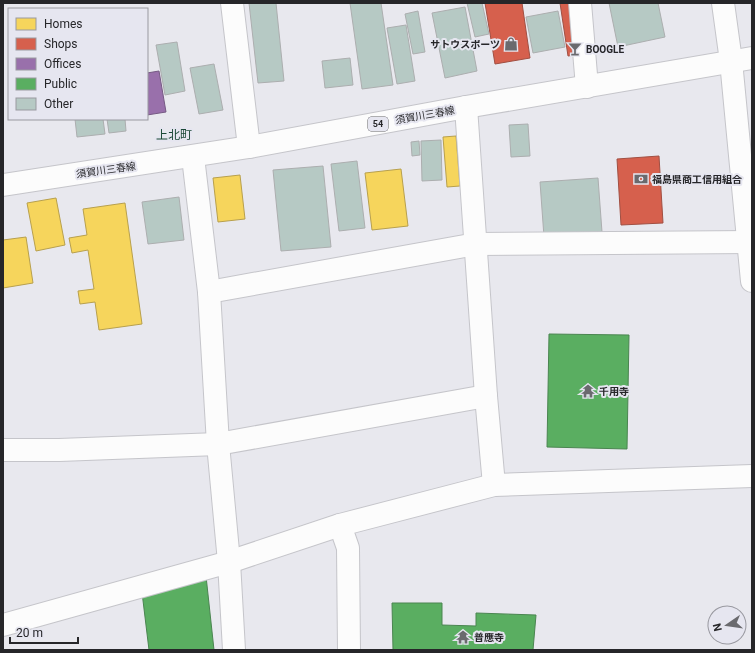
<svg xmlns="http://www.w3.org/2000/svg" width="755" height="653" viewBox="0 0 755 653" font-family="Roboto,'Noto Sans JP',sans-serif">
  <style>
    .homes { fill: #f6d55c; stroke: #b8a04d }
    .shops { fill: #d6604d; stroke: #a14f42 }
    .offices { fill: #9970ab; stroke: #765a84 }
    .public { fill: #5aae61; stroke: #4a8550 }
    .building { fill: #b6c9c4; stroke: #acaeaf }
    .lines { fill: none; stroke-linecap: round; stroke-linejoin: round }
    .minor-casing { stroke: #c5c5ca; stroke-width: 24 }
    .major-casing { stroke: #c5c5ca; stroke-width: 24 }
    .minor { stroke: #fcfcfc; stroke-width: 22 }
    .major { stroke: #fcfcfc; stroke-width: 22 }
    .labels { text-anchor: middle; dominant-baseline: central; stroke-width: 4; stroke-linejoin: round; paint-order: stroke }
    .shield { fill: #e6e6f0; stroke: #606065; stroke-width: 1 }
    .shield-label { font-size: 9px; font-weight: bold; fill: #262629 }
    .poi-label { font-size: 10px; font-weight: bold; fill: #262629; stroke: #e6e6f0; text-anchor: start }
    .street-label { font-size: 10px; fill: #262629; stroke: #e6e6f0 }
    .quarter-label { font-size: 12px; fill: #1a4836; stroke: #e6e6f0 }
  </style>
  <rect width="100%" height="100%" fill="#e8e8ee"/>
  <g class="homes">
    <polygon points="456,136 460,186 447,187 443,137"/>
    <polygon points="401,169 408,226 372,230 365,173"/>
    <polygon points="240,175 245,219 218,222 213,178"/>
    <polygon points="56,198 65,245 36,251 27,203"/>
    <polygon points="125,203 142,324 99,330 95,302 80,304 78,291 94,289 88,250 72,253 69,238 87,235 83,209"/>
    <polygon points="26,237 33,283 3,288 3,240"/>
  </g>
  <g class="shops">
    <polygon points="485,3 522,3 530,58 495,64"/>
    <polygon points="560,3 576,3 584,54 568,56"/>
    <polygon points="659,156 663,223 621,225 617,159"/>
  </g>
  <polygon class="offices" points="159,71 166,112 147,115 147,73"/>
  <g class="public">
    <polygon points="549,334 629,335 627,449 547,447"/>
    <polygon points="206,576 214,650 149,650 141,584"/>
    <polygon points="392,603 442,603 442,625 476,626 476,613 536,615 533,650 393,650"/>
  </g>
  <g class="building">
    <polygon points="249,3 276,3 284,81 258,83"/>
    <polygon points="350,3 381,3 393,85 362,89"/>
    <polygon points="467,3 482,3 489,34 475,37"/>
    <polygon points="609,3 658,3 665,37 618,47"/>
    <polygon points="465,7 477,71 445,78 432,13"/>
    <polygon points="418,11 425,52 413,54 405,14"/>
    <polygon points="558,11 565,47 533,53 526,17"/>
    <polygon points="406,25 415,81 397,84 387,28"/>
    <polygon points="177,42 185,91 165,95 156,45"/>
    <polygon points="350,58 353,85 325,88 322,61"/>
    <polygon points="214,64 223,110 199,114 190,68"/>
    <polygon points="75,119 103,119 105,134 77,137"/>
    <polygon points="107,119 125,119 126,131 109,133"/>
    <polygon points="528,124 530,156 511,157 509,125"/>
    <polygon points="441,140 442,180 422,181 421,141"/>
    <polygon points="419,141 420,155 412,156 411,142"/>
    <polygon points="357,161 365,228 339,231 331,164"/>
    <polygon points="323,166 331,247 281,251 273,170"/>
    <polygon points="598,178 602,232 544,237 540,182"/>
    <polygon points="179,197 184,240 148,244 142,202"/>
  </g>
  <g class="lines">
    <g class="minor-casing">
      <g id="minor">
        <polyline points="232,3 249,147"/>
        <polyline points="580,3 587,87"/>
        <polyline points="723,3 731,61 752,281"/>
        <polyline points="466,107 486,396 494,485"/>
        <polyline points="193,157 209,292 218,444 229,562 234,650"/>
        <polyline points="209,292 476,244 752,242"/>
        <polyline points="3,450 59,450 218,444 486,396"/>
        <polyline points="340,525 348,548 349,650"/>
        <polyline points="3,625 229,562 340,525 494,485 752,476"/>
      </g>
    </g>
    <g class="major-casing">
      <polyline id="major" points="3,185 249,147 466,107 752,58"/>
    </g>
    <use href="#minor" class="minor"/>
    <use href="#major" class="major"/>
  </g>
  <defs>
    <g id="shop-bare" transform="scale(1.08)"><path d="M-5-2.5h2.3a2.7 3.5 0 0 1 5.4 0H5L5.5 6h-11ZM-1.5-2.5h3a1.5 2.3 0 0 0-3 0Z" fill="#6a6a6e" stroke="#e6e6f0" stroke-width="2.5" paint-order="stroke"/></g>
    <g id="bar-bare" transform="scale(1.08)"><path d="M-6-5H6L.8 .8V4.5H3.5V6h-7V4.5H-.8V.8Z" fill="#6a6a6e" stroke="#e6e6f0" stroke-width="2.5" paint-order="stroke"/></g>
    <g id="bank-bare" transform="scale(1.08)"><path d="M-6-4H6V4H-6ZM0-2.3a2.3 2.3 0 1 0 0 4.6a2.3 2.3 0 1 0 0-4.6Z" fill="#6a6a6e" stroke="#e6e6f0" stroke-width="2.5" paint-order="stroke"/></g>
    <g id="temple-bare" transform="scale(1.08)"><path d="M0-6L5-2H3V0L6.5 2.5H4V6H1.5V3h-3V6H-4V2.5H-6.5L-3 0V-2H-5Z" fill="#6a6a6e" stroke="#e6e6f0" stroke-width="2.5" paint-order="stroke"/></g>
  </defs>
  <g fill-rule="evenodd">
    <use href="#shop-bare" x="511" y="44"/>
    <use href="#bar-bare" x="575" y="49"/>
    <use href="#bank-bare" x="641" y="179"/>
    <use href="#temple-bare" x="588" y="391"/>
    <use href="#temple-bare" x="463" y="637"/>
  </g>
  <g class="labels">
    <rect class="shield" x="368" y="117" width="20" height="14" rx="3"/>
    <g class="shield-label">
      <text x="378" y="124">54</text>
    </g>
    <g class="poi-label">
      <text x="500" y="44" text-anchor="end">サトウスポーツ</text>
      <text x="586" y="49">BOOGLE</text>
      <text x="652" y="179">福島県商工信用組合</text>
      <text x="599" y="391">千用寺</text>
      <text x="474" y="637">普應寺</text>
    </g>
    <g class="street-label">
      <text transform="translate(425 115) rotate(-10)">須賀川三春線</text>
      <text transform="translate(106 170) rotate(-8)">須賀川三春線</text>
    </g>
    <g class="quarter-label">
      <text x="174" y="135">上北町</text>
    </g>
  </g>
  <rect width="755" height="653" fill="none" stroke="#262629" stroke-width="8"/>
  <rect x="8" y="8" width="140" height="112" fill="#e6e6f0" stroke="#9999a0"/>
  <rect x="16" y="18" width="20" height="12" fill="#f6d55c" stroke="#9999a0"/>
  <text x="44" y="28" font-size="12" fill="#262629">Homes</text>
  <rect x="16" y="38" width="20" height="12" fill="#d6604d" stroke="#9999a0"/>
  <text x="44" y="48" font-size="12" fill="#262629">Shops</text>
  <rect x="16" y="58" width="20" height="12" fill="#9970ab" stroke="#9999a0"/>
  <text x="44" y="68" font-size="12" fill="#262629">Offices</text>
  <rect x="16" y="78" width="20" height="12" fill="#5aae61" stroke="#9999a0"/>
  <text x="44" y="88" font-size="12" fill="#262629">Public</text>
  <rect x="16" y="98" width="20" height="12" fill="#b6c9c4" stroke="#9999a0"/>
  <text x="44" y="108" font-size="12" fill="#262629">Other</text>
  <g transform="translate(727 625) rotate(257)"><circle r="19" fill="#e6e6f0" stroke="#9999a0"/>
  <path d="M0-3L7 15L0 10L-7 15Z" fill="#6a6a6e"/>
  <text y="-6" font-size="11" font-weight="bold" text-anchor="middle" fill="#262629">N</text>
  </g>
  <path d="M10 637v6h68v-6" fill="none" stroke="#262629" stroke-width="2"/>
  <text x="16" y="637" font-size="12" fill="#262629" stroke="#e6e6f0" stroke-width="3" paint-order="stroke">20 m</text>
</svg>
